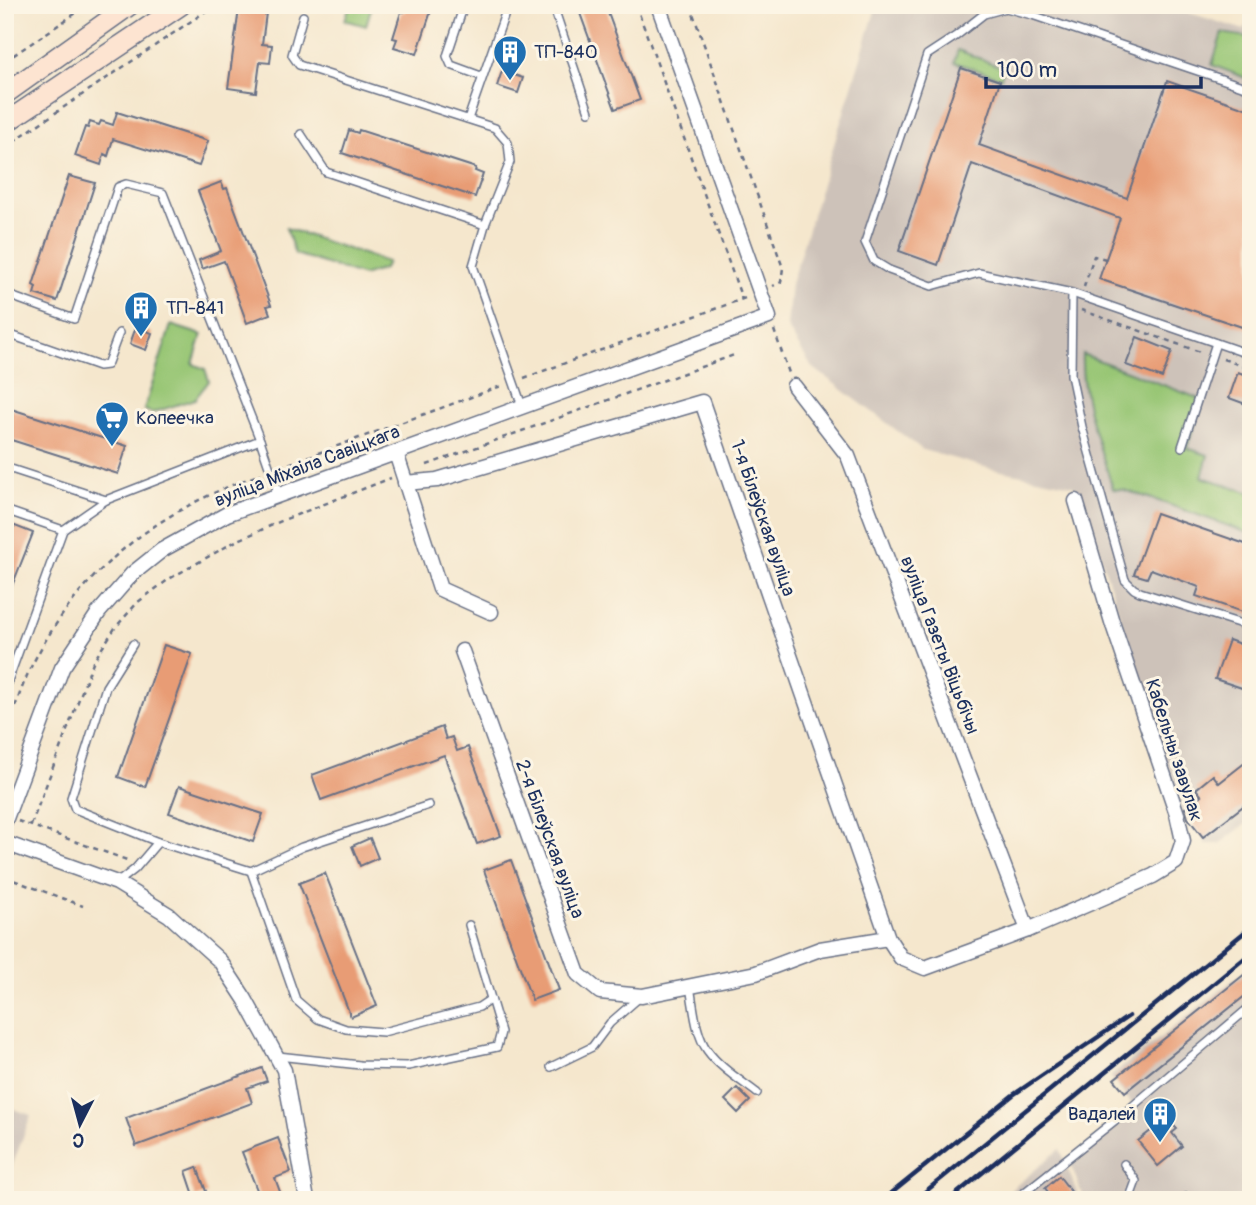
<svg xmlns="http://www.w3.org/2000/svg" width="1256" height="1205" viewBox="0 0 1256 1205" font-family="Pangolin,sans-serif">
  <style>
    .industrial { fill: #cdc2b9 }
    .green { fill: #98c675; stroke: #5a7a6a; stroke-width: 2 }
    .building { fill: #e89c75 }
    .lines { fill: none; stroke-linecap: round; stroke-linejoin: round }
    .service-casing { stroke: #676f85; stroke-width: 10 }
    .minor-casing { stroke: #676f85; stroke-width: 17 }
    .secondary-casing { stroke: #676f85; stroke-width: 22 }
    .path { stroke: #676f85; stroke-width: 2.5; stroke-dasharray: 5 5; stroke-linecap: butt }
    .service { stroke: #fff; stroke-width: 7 }
    .minor { stroke: #fff; stroke-width: 14 }
    .secondary { stroke: #fde4d1; stroke-width: 19 }
    .rail { stroke: #1b2f5e; stroke-width: 4.5 }
    .labels { text-anchor: middle; dominant-baseline: central; stroke-width: 6; stroke-linejoin: round; paint-order: stroke }
    .poi-label { font-size: 19px; fill: #1b2f5e; stroke: #fcf5e5; text-anchor: start }
    .street-label { font-size: 19px; fill: #1b2f5e; stroke: #fcf5e5 }
  </style>
  <rect width="100%" height="100%" fill="#fcf5e5"/>
  <filter id="ink" filterUnits="userSpaceOnUse"><feTurbulence type="fractalNoise" baseFrequency=".0143" numOctaves="2"/><feDisplacementMap in="SourceGraphic" scale="14" xChannelSelector="R" yChannelSelector="G"/><feConvolveMatrix kernelMatrix="1 2 1 2 8 2 1 2 1" color-interpolation-filters="sRGB"/></filter>
  <filter id="wash" filterUnits="userSpaceOnUse"><feTurbulence type="fractalNoise" baseFrequency=".00686" numOctaves="4" result="noise"/><feDisplacementMap in="SourceGraphic" scale="28" xChannelSelector="R" yChannelSelector="G"/><feGaussianBlur stdDeviation="1.57" result="paint"/><feColorMatrix in="noise" values="0 0 0 0 0 0 0 0 0 0 0 0 0 0 0 0 0 1.4 0 .05"/><feComposite in="paint" operator="in"/></filter>
  <g filter="url(#wash)">
    <rect width="100%" height="100%" fill="#f5e7cd"/>
    <g class="industrial">
      <polygon points="877,5 1164,5 1244,30 1251,13 1251,820 1219,844 1205,844 1203,837 1182,810 1080,491 1072,485 992,469 923,450 811,366 787,327 791,284"/>
      <polygon points="1251,966 1251,1200 1084,1200 1070,1162 1136,1109 1110,1077"/>
      <polygon points="5,1106 31,1115 5,1186"/>
      <polygon points="1060,1149 1080,1200 999,1200"/>
    </g>
    <g class="green">
      <polygon points="350,5 372,5 366,26 345,20"/>
      <polygon points="1251,28 1251,80 1212,65 1222,33 1247,37"/>
      <polygon points="958,50 1004,68 1001,78 954,62"/>
      <polygon points="286,228 387,262 384,269 363,276 295,254"/>
      <polygon points="171,325 202,335 193,364 205,369 209,381 195,399 152,413 144,410"/>
      <path d="M1082 354 1203 400 1187 448 1208 455 1202 477 1251 493V534L1153 499 1124 490 1113 489C1100 446 1080 400 1082 354Z"/>
    </g>
    <g id="blocks">
      <g class="building">
        <polygon points="406,5 433,5 417,54 394,47 397,39 393,38 401,12 404,12"/>
        <polygon points="577,5 605,5 640,100 615,109"/>
        <polygon points="239,9 266,13 262,44 272,45 270,63 260,62 256,92 228,88"/>
        <polygon points="961,68 1000,81 979,145 1127,198 1167,81 1251,110 1251,330 1099,279 1120,218 972,164 938,265 899,251"/>
        <polygon points="502,71 523,78 518,93 497,86"/>
        <polygon points="117,112 208,141 199,166 113,139 108,156 104,154 101,165 75,156 85,127 88,128 90,122 99,125 101,121 113,125"/>
        <polygon points="349,130 358,133 359,130 476,168 475,171 483,174 475,197 342,153"/>
        <polygon points="69,176 95,183 57,301 34,294 36,287 33,285"/>
        <polygon points="221,182 224,189 227,188 271,305 267,306 270,314 247,323 224,261 202,269 199,260 221,251 198,191"/>
        <polygon points="136,327 152,333 146,350 130,344"/>
        <polygon points="1137,337 1172,351 1162,378 1126,365"/>
        <polygon points="1238,372 1251,377 1251,406 1229,398"/>
        <polygon points="5,407 127,446 118,474 5,438"/>
        <polygon points="1156,513 1251,546 1251,615 1196,596 1199,587 1151,569 1147,578 1134,574"/>
        <polygon points="5,522 33,533 6,601 5,601"/>
        <polygon points="1229,640 1251,648 1251,691 1215,679"/>
        <polygon points="164,645 192,654 145,787 118,777"/>
        <polygon points="442,727 446,739 452,737 457,751 468,747 501,836 477,844 444,755 321,800 312,775"/>
        <polygon points="1251,758 1251,800 1203,837 1188,818 1185,808 1201,795 1196,789 1213,775 1219,783"/>
        <polygon points="179,786 263,814 253,842 169,813"/>
        <polygon points="370,838 378,858 360,866 352,846"/>
        <polygon points="511,860 559,990 532,1000 484,870"/>
        <polygon points="325,873 377,1006 351,1017 299,883"/>
        <polygon points="1251,969 1251,991 1125,1092 1114,1079"/>
        <polygon points="262,1068 267,1081 247,1088 252,1103 136,1146 126,1118"/>
        <polygon points="737,1088 750,1101 738,1113 725,1100"/>
        <polygon points="1167,1118 1177,1129 1172,1133 1182,1146 1158,1166 1138,1141"/>
        <polygon points="278,1138 291,1172 275,1178 283,1200 261,1200 242,1152"/>
        <polygon points="197,1167 207,1194 195,1198 186,1171"/>
        <polygon points="1059,1176 1072,1193 1070,1195 1072,1200 1054,1200 1045,1188"/>
      </g>
    </g>
  </g>
  <g filter="url(#ink)">
    <use href="#blocks" fill-opacity="0" stroke="#676f85" stroke-width="2"/>
    <g class="lines">
      <g class="service-casing">
        <g id="service">
          <polyline points="464,5 447,56 451,65 481,76"/>
          <polyline points="553,5 589,112"/>
          <polyline points="303,16 292,55 299,65 495,128 508,143 510,162 485,225"/>
          <polyline points="1251,89 1032,15 1006,8 984,14 956,36 927,55 865,242 874,261 889,270 932,286 979,273 1072,293 1251,355"/>
          <polyline points="468,119 508,5"/>
          <polyline points="301,134 326,172 485,225 473,266 522,406"/>
          <polyline points="1072,293 1071,375 1082,427 1125,580 1134,589 1140,592 1251,627"/>
          <polyline points="5,294 74,319 118,187 126,184 163,193 260,440 279,495"/>
          <polyline points="5,333 99,366 107,365 119,333"/>
          <polyline points="1182,447 1216,343"/>
          <polyline points="5,467 106,500"/>
          <polyline points="5,510 63,530"/>
          <polyline points="133,644 106,687 71,798 75,809 158,842"/>
          <polyline points="5,689 63,530 106,500 260,440"/>
          <polyline points="251,871 296,1000 318,1019 346,1029 383,1032 479,1007 491,999"/>
          <polyline points="117,883 135,869 158,842 251,871 302,847 429,805"/>
          <path d="M690 987C694 1007 695 1033 707 1050 719 1067 740 1080 757 1093"/>
          <polyline points="278,1056 360,1065 408,1066 497,1047 501,1032 469,925"/>
          <polyline points="551,1067 592,1047 610,1023 641,996"/>
          <polyline points="1124,1164 1136,1181 1129,1200"/>
          <polyline points="1015,1200 1128,1110 1251,1006"/>
          <polyline points="1181,1200 1187,1197 1212,1200"/>
        </g>
      </g>
      <g class="minor-casing">
        <g id="minor">
          <polyline points="794,386 848,456 1028,930"/>
          <polyline points="396,453 440,589 491,612"/>
          <polyline points="405,483 437,480 702,402 888,938 901,958 925,968 1028,930 1153,876 1176,862 1183,841 1177,814 1112,622 1076,501"/>
          <polyline points="462,651 578,974 600,992 642,996 756,973 820,949 888,938"/>
          <polyline points="5,821 62,668 99,612 132,574 162,550 227,514 769,317 658,5"/>
          <polyline points="5,843 117,883 169,915 220,961 245,999 284,1070 307,1200"/>
        </g>
      </g>
      <g class="secondary-casing">
        <g id="secondary">
          <polyline points="5,94 130,5"/>
          <polyline points="5,123 181,5"/>
        </g>
      </g>
      <g class="path">
        <polyline points="636,5 742,299"/>
        <polyline points="690,5 783,268 781,282 773,286"/>
        <polyline points="5,61 88,5"/>
        <polyline points="5,147 215,5"/>
        <polyline points="1084,287 1094,256 1106,259"/>
        <polyline points="1081,310 1203,353"/>
        <polyline points="774,330 789,373"/>
        <polyline points="1223,359 1251,369"/>
        <polyline points="524,378 748,297"/>
        <polyline points="427,465 737,354"/>
        <polyline points="280,467 504,385"/>
        <path d="M5 735C14 711 21 687 32 665 82 567 159 510 261 474"/>
        <polyline points="18,821 127,860"/>
        <polyline points="31,825 93,662 115,628 138,602 169,579 236,541 286,519 391,478"/>
        <polyline points="5,877 83,906"/>
      </g>
      <use href="#service" class="service"/>
      <use href="#minor" class="minor"/>
      <use href="#secondary" class="secondary"/>
      <g class="rail">
        <polyline points="883,1200 1013,1095 1129,1016"/>
        <polyline points="915,1200 1251,927"/>
        <polyline points="949,1200 1251,953"/>
      </g>
    </g>
  </g>
  <defs>
    <g id="building-pin" transform="scale(1.75)"><path d="M0 17L-7.5 6A9.5 9.5 0 1 1 7.5 6Z" fill="#1f6fb2" stroke="#fcf5e5"/><path d="M-4-6H4V6H1V3H-1V6H-4ZM-2.5-4.3h1.7v1.8h-1.7ZM.8-4.3h1.7v1.8H.8ZM-2.5-1h1.7V.8h-1.7ZM.8-1h1.7V.8H.8Z" fill="#fff"/></g>
    <g id="supermarket-pin" transform="scale(1.75)"><path d="M0 17L-7.5 6A9.5 9.5 0 1 1 7.5 6Z" fill="#1f6fb2" stroke="#fcf5e5"/><path d="M-6-5.5h2.5l.6 2H6L4.5 2H-2.5L-4.4-4H-6ZM-1.5 3.2a1.3 1.3 0 1 0 .1 0ZM3 3.2a1.3 1.3 0 1 0 .1 0Z" fill="#fff"/></g>
  </defs>
  <g fill-rule="evenodd">
    <use href="#building-pin" x="510" y="52"/>
    <use href="#building-pin" x="141" y="308"/>
    <use href="#supermarket-pin" x="112" y="418"/>
    <use href="#building-pin" x="1160" y="1114"/>
  </g>
  <g class="labels">
    <g class="poi-label">
      <text x="534" y="52">ТП-840</text>
      <text x="166" y="308">ТП-841</text>
      <text x="136" y="418">Копеечка</text>
      <text x="1136" y="1114" text-anchor="end">Вадалей</text>
    </g>
    <g class="street-label">
      <text transform="translate(307 466) rotate(-21)">вуліца Міхаіла Савіцкага</text>
      <text transform="translate(763 518) rotate(71)">1-я Білеўская вуліца</text>
      <text transform="translate(940 645) rotate(69)">вуліца Газеты Віцьбічы</text>
      <text transform="translate(1174 750) rotate(72)">Кабельны завулак</text>
      <text transform="translate(550 839) rotate(70)">2-я Білеўская вуліца</text>
    </g>
  </g>
  <rect width="1256" height="1205" fill="none" stroke="#fcf5e5" stroke-width="28"/>
  <g transform="translate(80 1124) rotate(186)" stroke="#fcf5e5" stroke-width="5" paint-order="stroke">
  <path d="M0-5L12 26L0 18L-12 26Z" fill="#1b2f5e"/>
  <text y="-10" font-size="19" font-weight="bold" text-anchor="middle" fill="#1b2f5e">С</text>
  </g>
  <path d="M986 77v10h215v-10" fill="none" stroke="#1b2f5e" stroke-width="3.5"/>
  <text x="997" y="77" font-size="21" fill="#1b2f5e" stroke="#fcf5e5" stroke-width="5" paint-order="stroke">100 m</text>
</svg>
